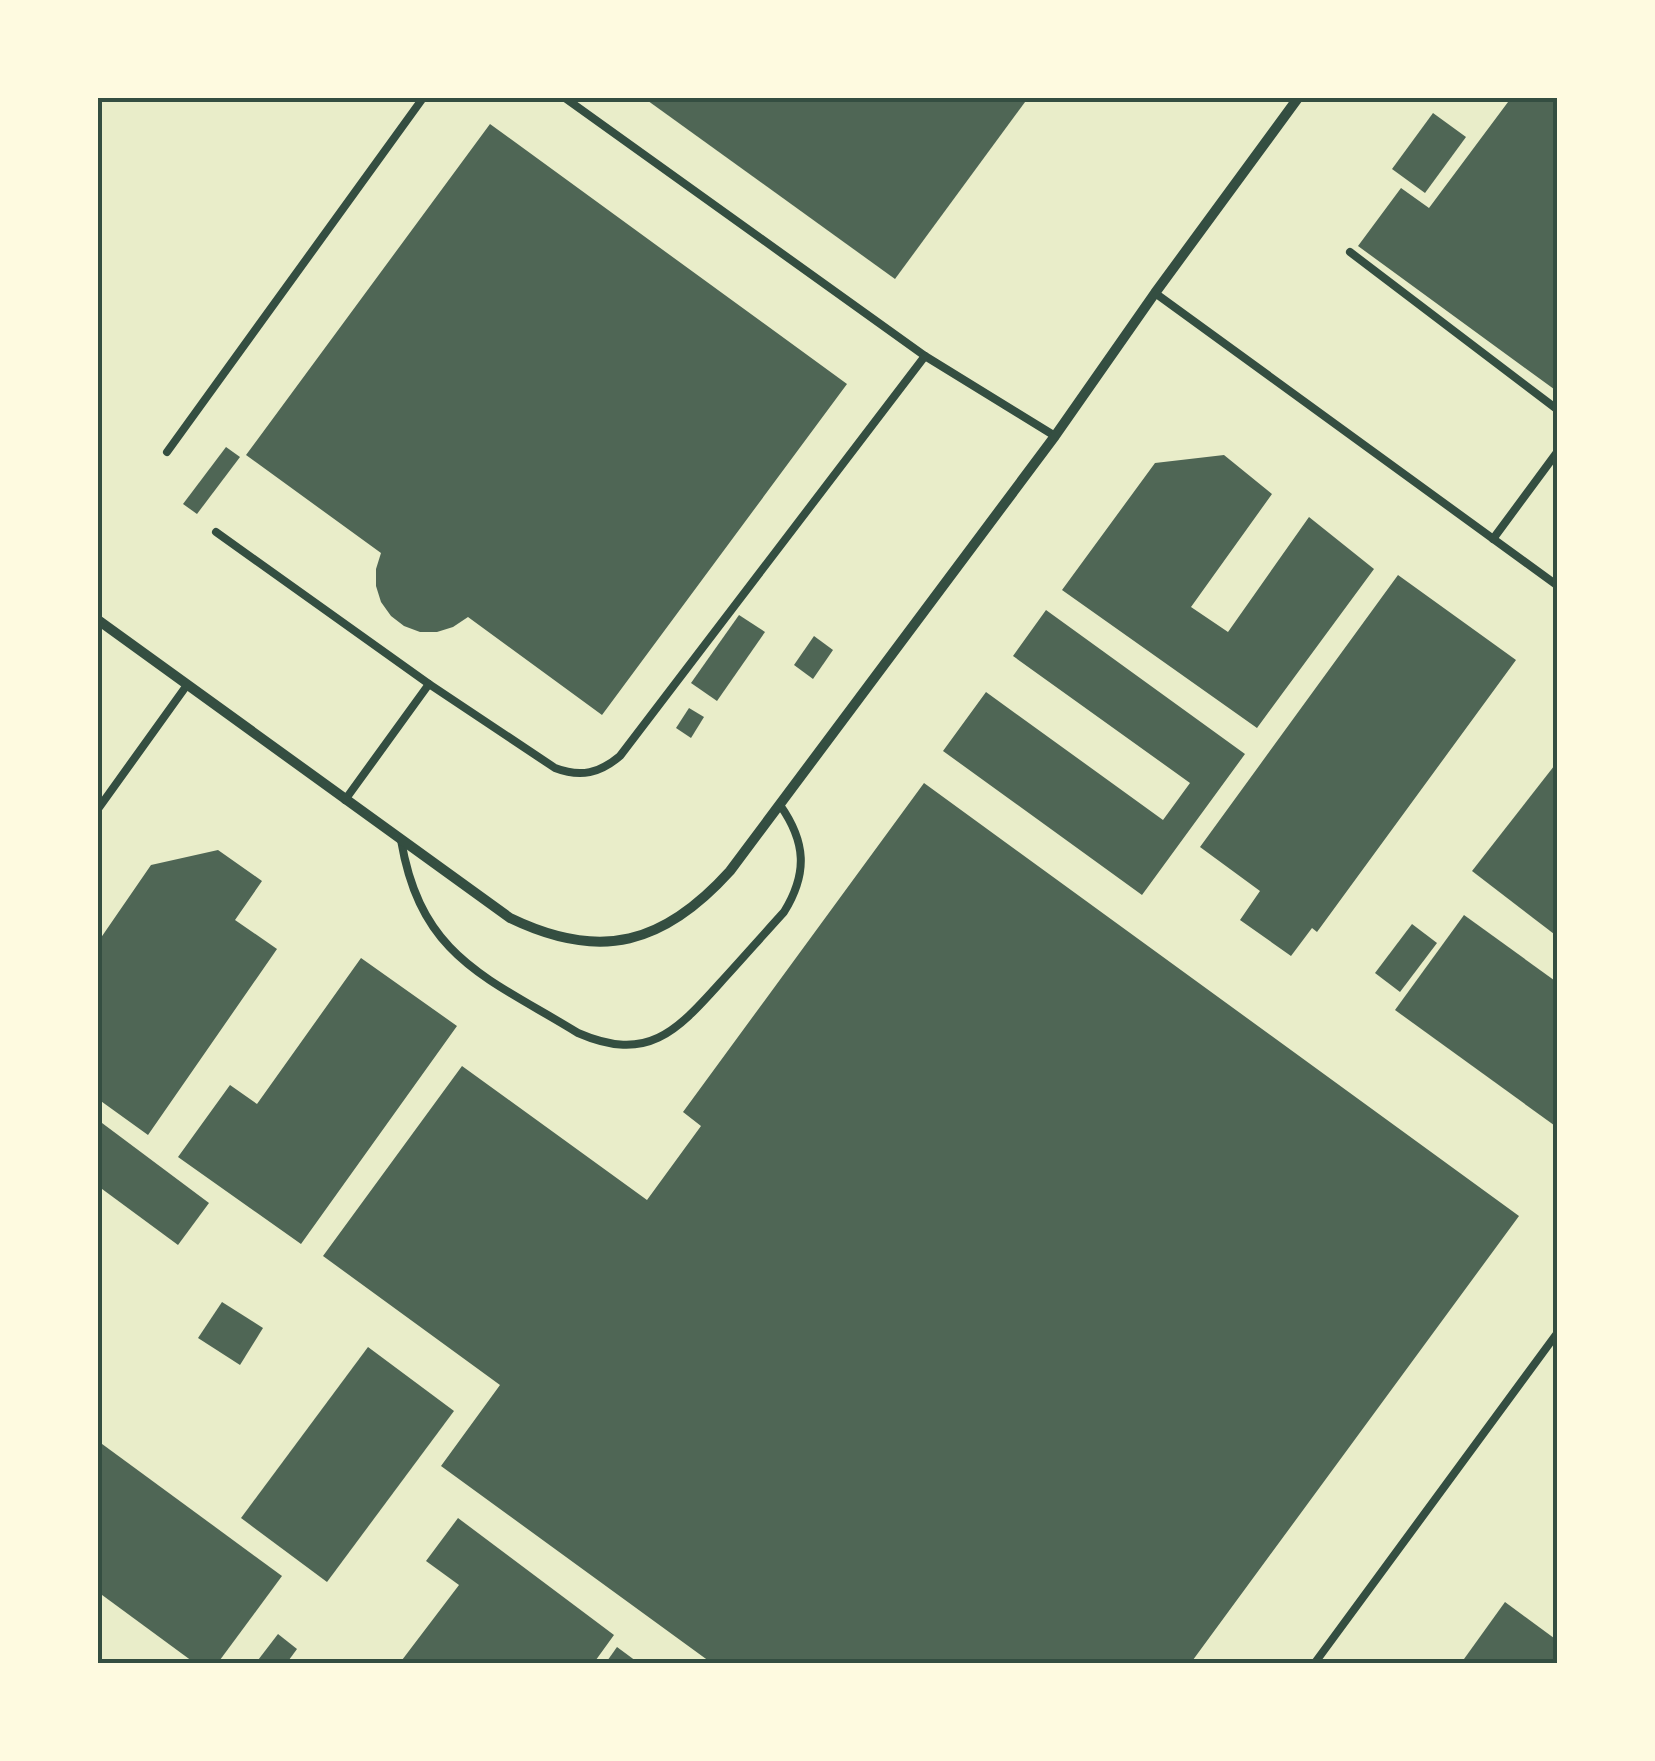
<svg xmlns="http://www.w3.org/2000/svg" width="1655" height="1761" viewBox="0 0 1655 1761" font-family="Helvetica,sans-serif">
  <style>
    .building { fill: #4f6655 }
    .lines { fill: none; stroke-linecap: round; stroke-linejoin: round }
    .service { stroke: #344e41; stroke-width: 8 }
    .minor { stroke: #344e41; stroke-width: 10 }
    .neatline { fill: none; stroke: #344e41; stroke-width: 4 }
  </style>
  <rect width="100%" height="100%" fill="#e9edc9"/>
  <g class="building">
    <polygon points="644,98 1028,98 895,279"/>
    <polygon points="1511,98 1558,98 1558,392 1358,246 1401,188 1429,208"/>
    <polygon points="1433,113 1466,137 1425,193 1392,169"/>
    <polygon points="490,124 847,384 602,715 468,617 453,627 437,632 420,632 404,626 391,616 381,602 376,586 376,569 381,553 246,455"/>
    <polygon points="226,447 240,457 197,514 183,504"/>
    <polygon points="1224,455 1272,494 1191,607 1228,632 1309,517 1374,569 1257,728 1062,590 1155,463"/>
    <polygon points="1398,575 1516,660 1317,932 1312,928 1291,956 1240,920 1260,891 1200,847"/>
    <polygon points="1046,610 1245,754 1142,895 943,751 986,692 1163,820 1190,783 1013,656"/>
    <polygon points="739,615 765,632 717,701 691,683"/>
    <polygon points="814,636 833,650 813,679 794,665"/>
    <polygon points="689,708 704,717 691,738 676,728"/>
    <polygon points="1558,761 1558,937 1472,871"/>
    <polygon points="924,783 1519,1216 1190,1664 713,1664 441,1466 500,1385 323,1256 462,1066 647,1200 701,1126 683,1112"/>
    <polygon points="218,850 262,881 235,920 277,949 148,1135 98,1099 98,942 151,865"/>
    <polygon points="1464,915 1558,983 1558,1128 1395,1010"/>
    <polygon points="1412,924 1437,943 1400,992 1375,973"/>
    <polygon points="361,958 457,1026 301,1244 178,1157 230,1085 257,1104"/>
    <polygon points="98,1120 209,1203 178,1245 98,1186"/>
    <polygon points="222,1302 263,1328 240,1365 198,1338"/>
    <polygon points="368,1347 454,1411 327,1582 241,1518"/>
    <polygon points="98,1441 282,1576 217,1664 196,1664 98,1592"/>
    <polygon points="458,1518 614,1635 593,1664 399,1664 459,1585 426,1561"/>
    <polygon points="1505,1602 1558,1641 1558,1664 1470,1664 1464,1659"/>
    <polygon points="278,1634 297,1649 286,1664 255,1664"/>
    <polygon points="617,1647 640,1664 605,1664"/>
  </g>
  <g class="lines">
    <g class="service">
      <polyline points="565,98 925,356 1055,436"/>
      <polyline points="1350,252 1558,410"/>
      <polyline points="1155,293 1558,586"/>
      <polyline points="167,452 423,98"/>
      <path d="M216 532 429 684 555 768C581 778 600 773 620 756L925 356"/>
      <polyline points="1493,539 1558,451"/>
      <polyline points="345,800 429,684"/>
      <polyline points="98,809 187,685"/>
      <path d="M401 840C421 958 487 977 578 1033 647 1063 676 1032 720 983 742 959 763 935 784 912 808 873 806 842 780 805"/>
      <polyline points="1314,1664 1558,1332"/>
    </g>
    <path class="minor" d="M98 620 510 918C601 962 664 944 730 871L1055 436 1155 293 1298 98"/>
  </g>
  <rect width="1655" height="1761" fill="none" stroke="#fefae0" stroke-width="200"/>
  <rect x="100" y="100" width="1455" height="1561" class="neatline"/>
</svg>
